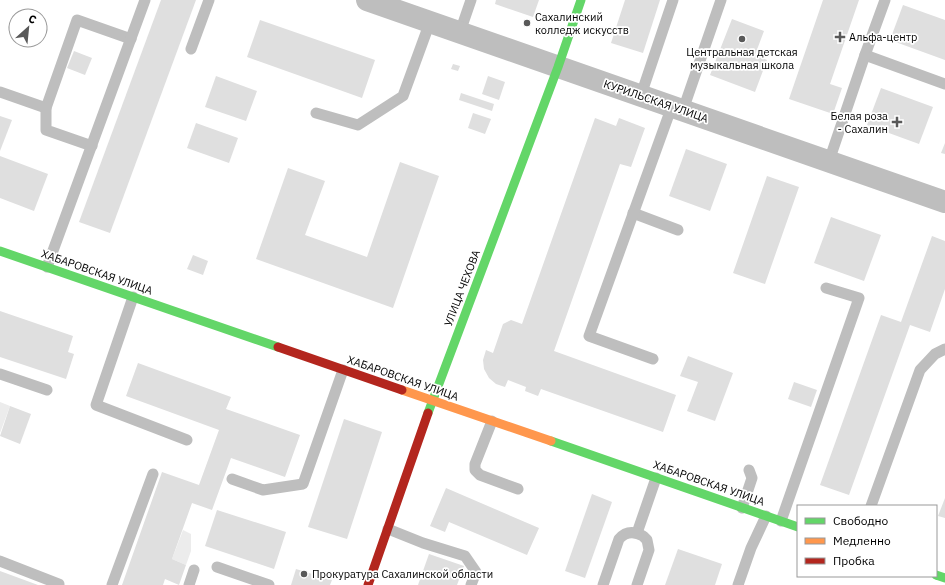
<svg xmlns="http://www.w3.org/2000/svg" width="945" height="585" viewBox="0 0 945 585" font-family="'IBM Plex Sans',sans-serif">
  <style>
    .green { fill: #ececec }
    .building { fill: #dfdfdf }
    .lines { fill: none; stroke-linecap: round; stroke-linejoin: round }
    .lane { stroke: #bebebe; stroke-width: 11 }
    .street { stroke: #bebebe; stroke-width: 22 }
    .fast { stroke: #63d668; stroke-width: 9 }
    .slow { stroke: #ff974d; stroke-width: 9 }
    .jam { stroke: #b3261e; stroke-width: 9 }
    .poi-dot { fill: #595959; stroke: #fff; stroke-width: 1.5 }
    .labels { text-anchor: middle; dominant-baseline: central; stroke-width: 3.5; stroke-linejoin: round; paint-order: stroke }
    .poi-label { font-size: 11px; fill: #000; stroke: #fff; text-anchor: start }
    .street-label { font-size: 11px; fill: #000; stroke: #fff }
  </style>
  <rect width="100%" height="100%" fill="#fff"/>
  <g class="green">
    <polygon points="0,402 10,406 0,433"/>
    <polygon points="183,530 191,534 191,551 186,565 172,559"/>
  </g>
  <g class="building">
    <polygon points="161,0 196,0 110,233 79,222"/>
    <polygon points="496,0 539,0 533,17 495,4"/>
    <polygon points="625,0 660,0 643,53 611,43"/>
    <polygon points="823,0 859,0 830,84 842,88 833,114 789,99"/>
    <polygon points="903,5 945,20 945,60 890,40"/>
    <polygon points="732,19 764,31 755,55 767,60 755,92 710,75"/>
    <polygon points="260,20 375,60 362,98 247,57"/>
    <polygon points="74,51 92,58 85,75 67,68"/>
    <polygon points="453,64 460,66 458,71 451,69"/>
    <polygon points="216,76 257,91 246,121 205,107"/>
    <polygon points="488,76 505,82 499,100 482,94"/>
    <polygon points="881,88 933,107 919,144 867,125"/>
    <polygon points="461,93 494,104 492,111 459,100"/>
    <polygon points="473,113 491,119 485,134 468,128"/>
    <polygon points="0,116 12,120 0,151"/>
    <polygon points="595,118 616,126 619,118 645,128 631,167 620,164 554,351 676,395 663,432 541,389 538,396 525,391 526,387 508,380 505,387 496,384 489,378 484,369 483,360 486,350 493,353 503,324 511,320 522,324"/>
    <polygon points="196,123 238,138 229,163 187,148"/>
    <polygon points="945,143 945,154 941,153"/>
    <polygon points="686,149 727,164 710,211 669,196"/>
    <polygon points="0,156 48,174 34,211 0,198"/>
    <polygon points="400,162 439,176 393,308 256,259 288,168 325,181 305,235 367,257"/>
    <polygon points="767,176 799,187 765,284 733,273"/>
    <polygon points="831,217 881,235 864,281 814,263"/>
    <polygon points="932,236 945,241 945,289 930,332 910,325 849,495 820,485 881,315 901,322"/>
    <polygon points="193,255 208,261 203,275 187,269"/>
    <polygon points="0,311 73,336 68,352 74,354 66,379 0,357"/>
    <polygon points="688,356 733,373 715,421 687,411 698,382 680,376"/>
    <polygon points="138,363 231,397 226,409 300,435 285,477 231,458 212,510 192,503 172,559 186,565 179,585 165,579 163,585 122,585 162,472 199,485 219,430 126,396"/>
    <polygon points="794,382 817,390 811,407 788,399"/>
    <polygon points="10,406 31,414 20,444 0,436"/>
    <polygon points="344,419 382,432 347,539 308,527"/>
    <polygon points="446,488 539,528 527,555 449,522 445,532 430,526"/>
    <polygon points="592,494 612,502 585,578 565,571"/>
    <polygon points="945,498 945,518 938,516"/>
    <polygon points="217,510 286,532 274,569 205,546"/>
    <polygon points="678,549 722,564 715,585 665,585"/>
    <polygon points="429,554 464,566 457,585 418,585"/>
    <polygon points="296,569 332,580 330,585 291,585"/>
    <polygon points="0,571 38,585 0,585"/>
  </g>
  <g class="lines">
    <g class="lane">
      <polyline points="885,0 865,55 945,84"/>
      <polyline points="460,32 471,0"/>
      <polyline points="191,49 209,0"/>
      <polyline points="0,92 46,108 77,20 131,39"/>
      <polyline points="641,95 673,0"/>
      <polyline points="46,108 46,130 92,146"/>
      <polyline points="683,110 721,0"/>
      <polyline points="316,113 358,125 403,96 430,22"/>
      <polyline points="829,161 865,55"/>
      <polyline points="633,213 678,230"/>
      <polyline points="47,267 145,0"/>
      <polyline points="133,297 96,405 187,440"/>
      <polyline points="653,359 589,336 672,106"/>
      <polyline points="0,374 47,390"/>
      <polyline points="492,421 475,464 475,470 480,475 518,489"/>
      <polyline points="232,479 263,490 303,484 343,370"/>
      <polyline points="871,506 920,370 935,354 945,349"/>
      <polyline points="742,508 752,478 749,470"/>
      <polyline points="781,521 859,298 826,288"/>
      <polyline points="388,529 423,543 465,556 476,572 471,585"/>
      <polyline points="637,533 656,478"/>
      <polyline points="0,561 59,584 59,585"/>
      <polyline points="217,567 269,585"/>
      <polyline points="112,585 153,474"/>
      <polyline points="189,585 194,570"/>
      <path d="M603 585 619 539C626 531 634 531 643 536L647 540 649 550 637 585"/>
      <polyline points="738,585 751,548 766,516"/>
    </g>
    <polyline class="street" points="367,0 945,202"/>
    <g class="fast">
      <polyline points="0,251 278,347"/>
      <polyline points="428,413 558,67 581,0"/>
      <polyline points="551,441 798,527"/>
      <polyline points="936,575 945,578"/>
    </g>
    <polyline class="slow" points="402,390 551,441"/>
    <g class="jam">
      <polyline points="278,347 402,390"/>
      <polyline points="368,585 428,413"/>
    </g>
  </g>
  <g class="poi-dot">
    <circle cx="527" cy="23" r="4"/>
    <path d="M838 31h4v4h4v4h-4v4h-4v-4h-4v-4h4z"/>
    <circle cx="742" cy="39" r="4"/>
    <path d="M895 116h4v4h4v4h-4v4h-4v-4h-4v-4h4z"/>
    <circle cx="304" cy="574" r="4"/>
  </g>
  <g class="labels">
    <g class="poi-label">
      <text x="535" y="17">Сахалинский<tspan x="535" dy="13">колледж искусств</tspan></text>
      <text x="849" y="37">Альфа-центр</text>
      <text x="742" y="52" text-anchor="middle">Центральная детская<tspan x="742" dy="13">музыкальная школа</tspan></text>
      <text x="888" y="116" text-anchor="end">Белая роза<tspan x="888" dy="13">- Сахалин</tspan></text>
      <text x="312" y="574">Прокуратура Сахалинской области</text>
    </g>
    <g class="street-label">
      <text transform="translate(656 101) rotate(19)">КУРИЛЬСКАЯ УЛИЦА</text>
      <text transform="translate(97 272) rotate(19)">ХАБАРОВСКАЯ УЛИЦА</text>
      <text transform="translate(462 288) rotate(-69)">УЛИЦА ЧЕХОВА</text>
      <text transform="translate(403 378) rotate(19)">ХАБАРОВСКАЯ УЛИЦА</text>
      <text transform="translate(709 483) rotate(19)">ХАБАРОВСКАЯ УЛИЦА</text>
    </g>
  </g>
  <rect x="797" y="505" width="140" height="72" fill="#ffffff" stroke="#999999"/>
  <rect x="805" y="518" width="20" height="6" fill="#63d668" stroke="#999999"/>
  <text x="833" y="525" font-size="12" fill="#000000">Свободно</text>
  <rect x="805" y="538" width="20" height="6" fill="#ff974d" stroke="#999999"/>
  <text x="833" y="545" font-size="12" fill="#000000">Медленно</text>
  <rect x="805" y="558" width="20" height="6" fill="#b3261e" stroke="#999999"/>
  <text x="833" y="565" font-size="12" fill="#000000">Пробка</text>
  <g transform="translate(28 28) rotate(27)"><circle r="19" fill="#ffffff" stroke="#999999"/>
  <path d="M0-3L7 15L0 10L-7 15Z" fill="#595959"/>
  <text y="-6" font-size="11" font-weight="bold" text-anchor="middle" fill="#000000">С</text>
  </g>
</svg>
